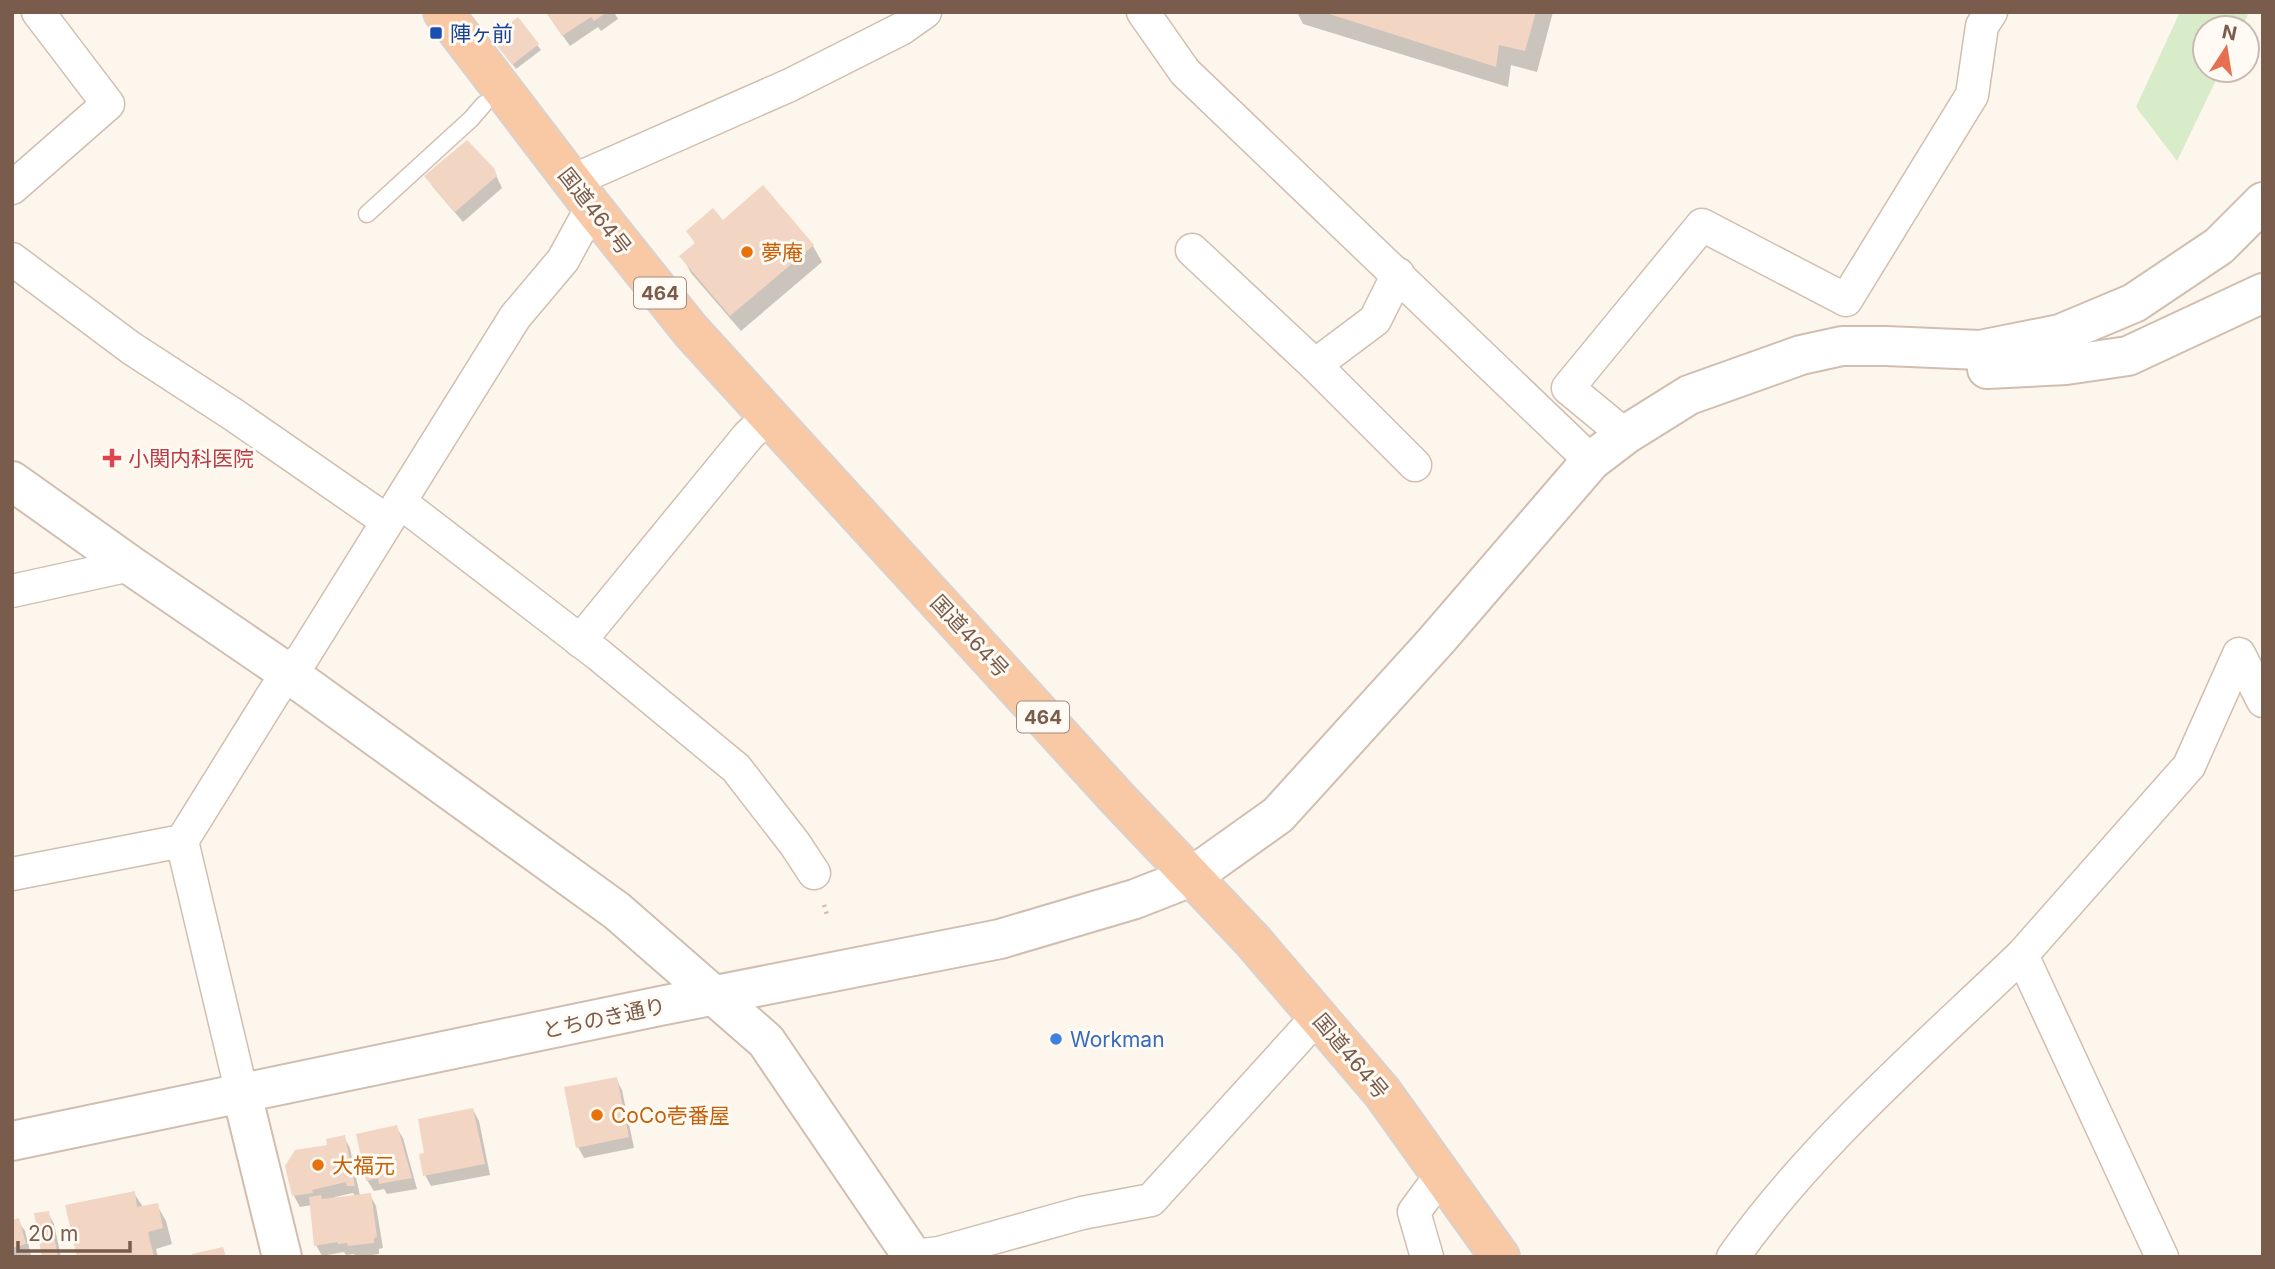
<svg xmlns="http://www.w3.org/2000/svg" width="2275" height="1269" viewBox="0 0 2275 1269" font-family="Inter,'Noto Sans JP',sans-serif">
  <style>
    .green { fill: #d8ecc9 }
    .shadow { fill: #0003; fill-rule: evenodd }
    .building { fill: #f3d5c3 }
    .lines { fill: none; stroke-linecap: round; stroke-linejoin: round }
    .service-casing { stroke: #d1beb0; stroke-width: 19 }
    .minor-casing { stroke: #d1beb0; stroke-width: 35 }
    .tertiary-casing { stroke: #d1beb0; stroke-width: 42 }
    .trunk-casing { stroke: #dad1cd; stroke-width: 42 }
    .path { stroke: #d9b8a5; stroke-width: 4.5; stroke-dasharray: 2 5; stroke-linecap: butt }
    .service { stroke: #fff; stroke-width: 16 }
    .minor { stroke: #fff; stroke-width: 32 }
    .tertiary { stroke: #fff; stroke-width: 38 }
    .trunk { stroke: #f9c8a4; stroke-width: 38 }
    .transit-dot { fill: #1a4fb4; stroke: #fffaf3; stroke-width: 2.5 }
    .food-dot { fill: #e8710a; stroke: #fffaf3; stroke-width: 2.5 }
    .health-dot { fill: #e0444e; stroke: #fffaf3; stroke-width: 2.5 }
    .shop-dot { fill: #3f7fe0; stroke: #fffaf3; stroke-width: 2.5 }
    .labels { text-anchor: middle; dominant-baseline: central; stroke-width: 6; stroke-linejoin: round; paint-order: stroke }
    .shield { fill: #fffaf3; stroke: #a28b7f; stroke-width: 2 }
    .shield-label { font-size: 19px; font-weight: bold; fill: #7a5c4d }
    .transit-label { font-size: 21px; fill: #164399; stroke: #fffaf3; text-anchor: start }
    .street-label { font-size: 21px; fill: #7a5c4d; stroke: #fffaf3 }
    .food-label { font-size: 21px; fill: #c56008; stroke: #fffaf3; text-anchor: start }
    .health-label { font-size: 21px; fill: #be3a42; stroke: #fffaf3; text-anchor: start }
    .shop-label { font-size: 21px; fill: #366cbe; stroke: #fffaf3; text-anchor: start }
  </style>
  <rect width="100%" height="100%" fill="#fdf6ec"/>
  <polygon class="green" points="2180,12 2249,12 2242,28 2205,28 2205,70 2221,70 2177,161 2136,107"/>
  <g class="shadow">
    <polygon points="546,12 614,12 618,19 601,31 598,27 570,46"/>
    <polygon points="1297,12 1553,12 1537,72 1511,65 1508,87 1303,24"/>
    <polygon points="518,20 541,50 516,69 497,43"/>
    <polygon points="493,169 502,188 463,222 433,187 427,176"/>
    <polygon points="763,188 813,246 822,262 741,331 691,273 682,256 696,245 688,231 723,222"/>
    <polygon points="616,1079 622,1090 634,1148 584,1158 578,1147"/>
    <polygon points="473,1110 479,1121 490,1175 431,1186 425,1175"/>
    <polygon points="396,1127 403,1138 417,1189 387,1194 384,1189 374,1191 367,1180"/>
    <path d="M344 1137 350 1148 360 1196 370 1195 376 1206 383 1248 379 1249V1254L356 1257 354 1254 346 1255 344 1252 322 1256 316 1245 312 1205 300 1207 294 1196 287 1166ZM353 1193 356 1197 336 1200 335 1197Z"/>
    <polygon points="134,1193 143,1207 157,1205 166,1221 172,1244 156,1249 158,1257 79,1257"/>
    <polygon points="48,1213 54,1224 61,1257 44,1257"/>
    <polygon points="18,1221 25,1231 31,1255 12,1257 12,1222"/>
  </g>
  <g class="building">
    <polygon points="546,12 607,12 594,21 591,17 562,36"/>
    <polygon points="1323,12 1536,12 1525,51 1499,45 1496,67"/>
    <polygon points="518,17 539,44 512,65 491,38"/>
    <polygon points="467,140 494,168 497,176 455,212 424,176"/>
    <polygon points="763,185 814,245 730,316 679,256 695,243 686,231 713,208 723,220"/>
    <polygon points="617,1077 629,1137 576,1148 564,1087"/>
    <polygon points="473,1108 485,1164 423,1176 419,1154 424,1153 418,1119"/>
    <polygon points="397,1125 412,1178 379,1184 378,1178 366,1181 356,1134"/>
    <polygon points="345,1135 355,1186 347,1186 346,1182 312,1190 313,1193 292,1196 285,1166 295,1150 327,1145 326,1139"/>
    <polygon points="135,1191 137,1207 158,1203 163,1228 148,1232 154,1257 77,1257 65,1205"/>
    <polygon points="371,1193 377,1237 374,1238 374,1243 348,1246 347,1243 338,1244 337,1242 314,1246 309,1197 321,1195 322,1199"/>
    <polygon points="49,1211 58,1257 42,1257 34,1213"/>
    <polygon points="19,1218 26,1244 12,1248 12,1220"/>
    <polygon points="223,1247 226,1257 192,1257 192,1254"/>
  </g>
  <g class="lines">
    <g class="service-casing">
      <polyline id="service" points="367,214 471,119 484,104"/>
    </g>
    <g class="minor-casing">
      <g id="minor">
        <polyline points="1143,12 1185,72 1591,461"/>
        <polyline points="572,181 790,85 901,29 925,12"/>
        <polyline points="12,188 108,104 38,12"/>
        <polyline points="1192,250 1315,365 1415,465"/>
        <polyline points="12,259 131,348 234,415 387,521"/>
        <polyline points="1315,365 1375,320 1398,274"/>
        <polyline points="1625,435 1568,388 1702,225 1846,300 1972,95 1982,26 1991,12"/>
        <polyline points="400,502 599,655 736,768 795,844 814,873"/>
        <polyline points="12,591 130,565"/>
        <polyline points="580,641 748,436 768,417"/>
        <polyline points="12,874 182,841"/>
        <polyline points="242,1094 182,841 274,693 288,673 303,657 515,317 563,260 592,207"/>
        <polyline points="907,1257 939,1253 1082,1213 1151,1200 1318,1016"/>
        <polyline points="1427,1257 1414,1212 1442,1174"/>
        <path d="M1733 1257C1812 1145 1923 1050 2022 955"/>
        <polyline points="2162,1257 2022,955 2189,766 2239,654 2263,701"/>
      </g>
    </g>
    <g class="tertiary-casing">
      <g id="tertiary">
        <polyline points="1987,369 2066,365 2128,356 2263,293"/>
        <polyline points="12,481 130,565 288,673 617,911 766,1041 913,1257"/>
        <polyline points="242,1094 282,1257"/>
        <polyline points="12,1141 660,1006 1000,939 1135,899 1191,877 1278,815 1436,641 1591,461 1625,435 1689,395 1801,355 1842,346 1886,346 1980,350 2060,334 2134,303 2219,246 2263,202"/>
      </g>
    </g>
    <g class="trunk-casing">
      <polyline id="trunk" points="443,12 592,207 691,331 1118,799 1252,940 1382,1092 1500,1257"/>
    </g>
    <polyline class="path" points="824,905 828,918"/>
    <use href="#service" class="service"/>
    <use href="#minor" class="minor"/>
    <use href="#tertiary" class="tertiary"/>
    <use href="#trunk" class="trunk"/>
  </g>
  <rect class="transit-dot" x="429" y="26" width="14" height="14" rx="3.5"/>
  <g class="food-dot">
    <circle cx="747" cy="252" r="7"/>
    <circle cx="597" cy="1115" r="7"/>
    <circle cx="318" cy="1165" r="7"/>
  </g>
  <path class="health-dot" d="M108.5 447.5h7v7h7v7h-7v7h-7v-7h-7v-7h7z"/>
  <circle class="shop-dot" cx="1056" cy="1039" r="7"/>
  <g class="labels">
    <g class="shield">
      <rect x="634" y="277.5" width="52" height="31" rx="5"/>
      <rect x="1017" y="701.5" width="52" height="31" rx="5"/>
    </g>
    <g class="shield-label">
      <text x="660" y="293">464</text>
      <text x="1043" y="717">464</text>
    </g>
    <g class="transit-label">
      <text x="450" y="33">陣ヶ前</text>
    </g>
    <g class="street-label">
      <text transform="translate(595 211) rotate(52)">国道464号</text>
      <text transform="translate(970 636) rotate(47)">国道464号</text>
      <text transform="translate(604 1018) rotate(-12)">とちのき通り</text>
      <text transform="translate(1351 1056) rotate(50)">国道464号</text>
    </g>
    <g class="food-label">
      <text x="761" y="252">夢庵</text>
      <text x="611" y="1115">CoCo壱番屋</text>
      <text x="332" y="1165">大福元</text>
    </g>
    <g class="health-label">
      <text x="128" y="458">小関内科医院</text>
    </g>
    <g class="shop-label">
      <text x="1070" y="1039">Workman</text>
    </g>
  </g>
  <rect width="2275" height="1269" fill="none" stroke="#7a5c4d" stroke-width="28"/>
  <g transform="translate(2226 49) rotate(12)"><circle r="33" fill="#fffaf3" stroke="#cabbb1" stroke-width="2"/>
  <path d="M0-5L12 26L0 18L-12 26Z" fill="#e76f51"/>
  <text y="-10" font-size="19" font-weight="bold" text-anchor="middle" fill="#7a5c4d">N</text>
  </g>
  <path d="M18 1241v10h112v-10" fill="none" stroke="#7a5c4d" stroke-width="3.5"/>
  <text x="28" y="1241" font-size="21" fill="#7a5c4d" stroke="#fffaf3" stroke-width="5" paint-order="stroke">20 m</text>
</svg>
